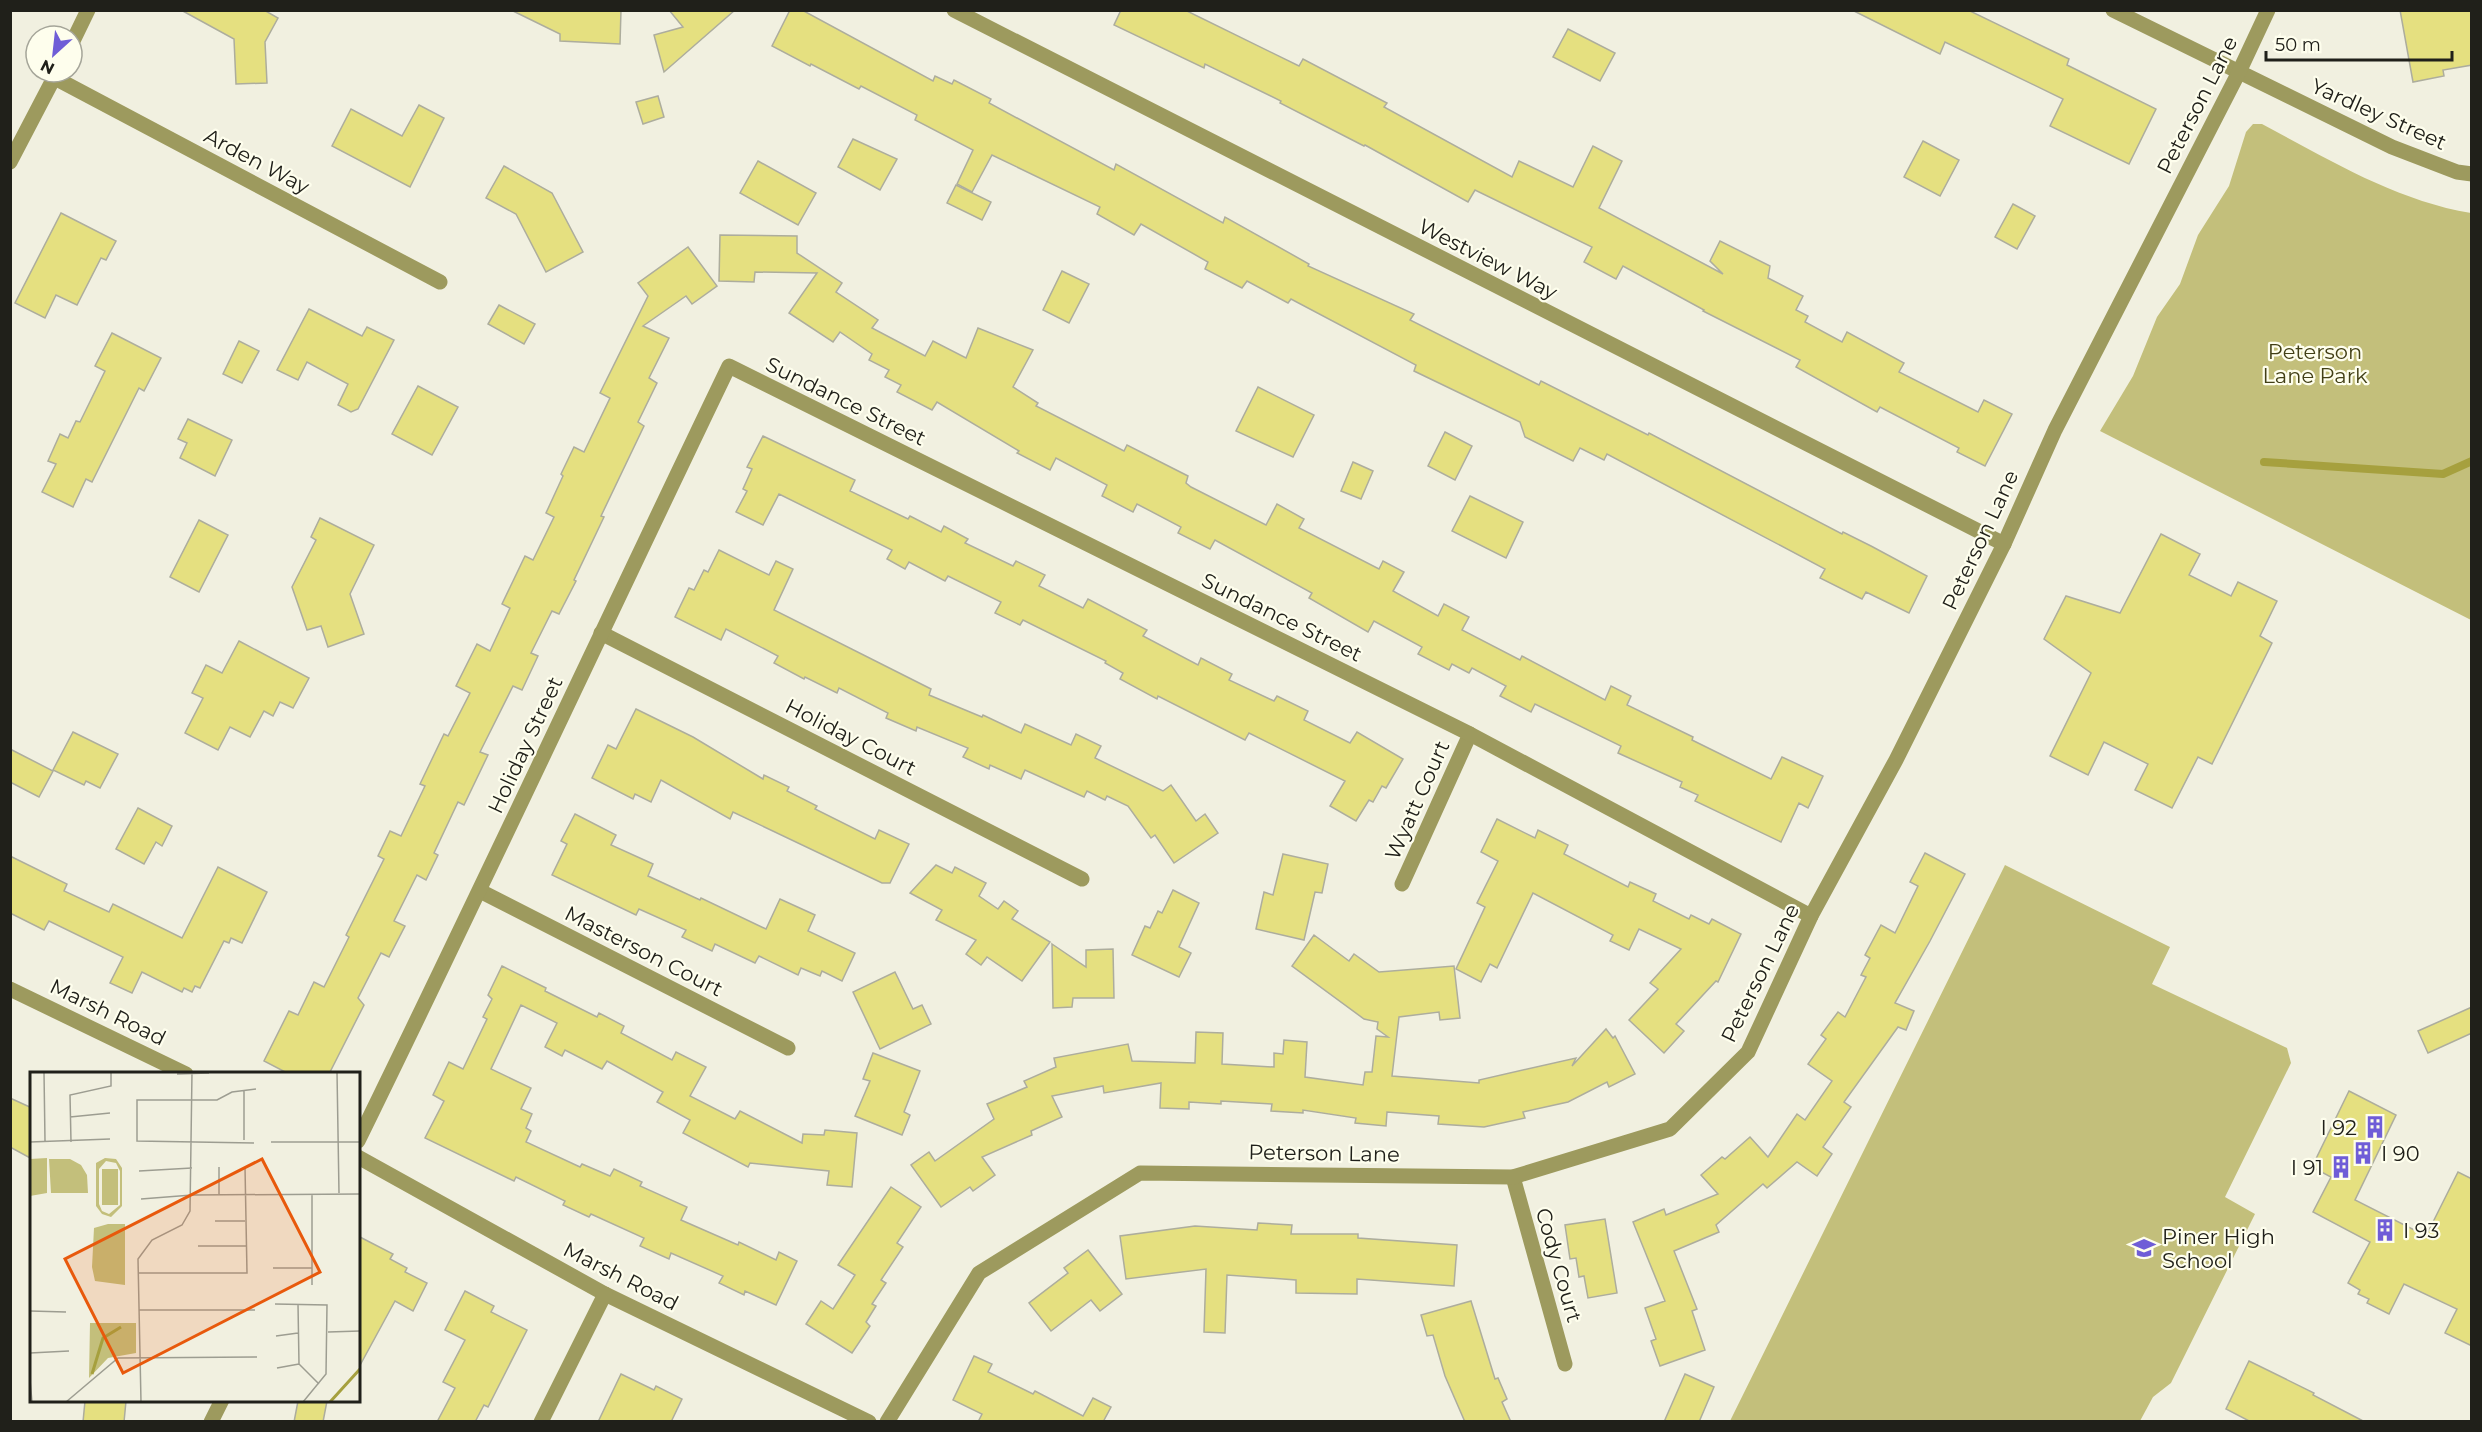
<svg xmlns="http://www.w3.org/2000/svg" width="2482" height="1432" viewBox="0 0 2482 1432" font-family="Montserrat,sans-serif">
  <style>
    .green { fill: #c3bf7b }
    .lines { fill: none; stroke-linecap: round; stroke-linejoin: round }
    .stream { stroke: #a6a03e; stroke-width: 8 }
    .building { fill: #e5e080; stroke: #adad9d; stroke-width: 1.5 }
    .minor { stroke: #9d9a5e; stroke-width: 15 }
    .labels { text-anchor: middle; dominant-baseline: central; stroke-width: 4.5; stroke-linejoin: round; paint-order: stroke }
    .street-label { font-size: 21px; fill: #20201a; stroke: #fefeed }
    .park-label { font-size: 21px; fill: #423f16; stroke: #fefeed }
    .poi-label { font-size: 21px; fill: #20201a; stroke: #fefeed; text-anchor: start }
    .inset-river { fill: none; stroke: #a6a03e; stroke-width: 3 }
    .inset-road { fill: none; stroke: #9d9d91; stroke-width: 1.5 }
    .view { fill: #e8590c; fill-opacity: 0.15; stroke: #e8590c; stroke-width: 3 }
    .inset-edge { fill: none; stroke: #20201a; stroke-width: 3 }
  </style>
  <rect width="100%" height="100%" fill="#f1f0e0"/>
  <g class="green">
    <path d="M2253 124H2262C2330 160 2395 200 2471 213V620L2100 431 2133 376 2157 317 2180 284 2198 235 2229 186 2246 132Z"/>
    <polygon points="2005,865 2170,947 2152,984 2287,1048 2291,1063 2225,1197 2255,1214 2171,1383 2153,1397 2140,1421 1730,1421"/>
  </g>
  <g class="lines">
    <polyline class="stream" points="2264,462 2443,474 2472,461"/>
  </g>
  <g class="building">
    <polygon points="181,10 264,10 278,18 265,42 267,83 236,84 234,39"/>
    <polygon points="511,10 621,10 620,44 560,41 560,34"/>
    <polygon points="669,10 735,10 664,72 654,35 683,27"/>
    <polygon points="790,10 802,10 933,81 935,76 952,84 954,80 991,99 989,103 1114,170 1116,164 1223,223 1225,217 1309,264 1308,266 1414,314 1410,320 1539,385 1541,381 1648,435 1649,433 1842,534 1843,532 1871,546 1927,576 1909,613 1866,592 1862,599 1820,578 1825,569 1607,454 1604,460 1580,448 1573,461 1525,437 1520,422 1414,371 1416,365 1291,299 1288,303 1247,281 1242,288 1205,269 1208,262 1141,224 1134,235 1097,214 1100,207 992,155 972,192 957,184 973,150 915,120 917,115 861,86 859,89 811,64 810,66 772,46"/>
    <polygon points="1121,10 1185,10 1299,66 1303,59 1387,103 1384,107 1512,177 1519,161 1573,187 1593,146 1622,161 1599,208 1723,274 1710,261 1720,241 1770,266 1768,278 1803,296 1796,310 1808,316 1805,322 1842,342 1847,332 1904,363 1899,372 1978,412 1984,400 2012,414 1985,466 1957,452 1959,448 1880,407 1877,412 1796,367 1800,360 1703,311 1704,310 1623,266 1616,279 1584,262 1592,247 1475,190 1468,202 1365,145 1364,146 1280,103 1281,101 1205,64 1204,68 1114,25"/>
    <polygon points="1852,10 1968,10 2069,59 2067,65 2156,109 2129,164 2050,126 2063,99 1945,42 1940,54"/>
    <polygon points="2400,10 2472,10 2472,65 2443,70 2444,76 2413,82"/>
    <polygon points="1568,29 1615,53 1600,81 1553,57"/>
    <polygon points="658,96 664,117 643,124 636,102"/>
    <polygon points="419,105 444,118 410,187 332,146 351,109 402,136"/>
    <polygon points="853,139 897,159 880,190 838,167"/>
    <polygon points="1923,141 1959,160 1940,196 1904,177"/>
    <polygon points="758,161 816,193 798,225 740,193"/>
    <polygon points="504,166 552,193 583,252 546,272 516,214 486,198"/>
    <polygon points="956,185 991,202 982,220 947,203"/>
    <polygon points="2013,204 2035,216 2017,249 1995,237"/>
    <polygon points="61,213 116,241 106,260 101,258 77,305 56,295 45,318 15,303"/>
    <polygon points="720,235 797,236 797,253 842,283 836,292 878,320 872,328 925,356 933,341 966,358 978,328 1033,350 1013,387 1038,403 1036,406 1124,451 1127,445 1188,476 1186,483 1191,487 1266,525 1277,504 1304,519 1299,528 1379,569 1383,561 1404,572 1393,591 1438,616 1444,604 1469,617 1462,630 1520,660 1522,656 1605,700 1611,686 1631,696 1627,705 1693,737 1692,740 1771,779 1782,757 1823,776 1808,808 1799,803 1781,842 1695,801 1698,795 1680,787 1682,782 1618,753 1621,746 1535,704 1531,712 1500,696 1506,686 1472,668 1469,673 1452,664 1449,670 1418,654 1422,647 1374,621 1368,632 1309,598 1312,593 1215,540 1210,549 1178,533 1181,527 1137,504 1133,512 1102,496 1107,485 1056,458 1050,470 1017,453 1019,451 937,402 932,410 897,392 901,385 885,377 889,370 869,360 872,354 840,332 833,342 789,313 817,273 755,272 754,282 719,281"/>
    <polygon points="688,247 717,286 692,304 686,296 643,326 669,338 649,378 657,383 638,422 644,426 601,516 604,517 574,580 576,581 559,614 552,611 531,653 538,656 522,690 513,686 480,752 488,755 464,805 458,802 434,853 438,855 426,880 417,875 394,921 405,926 389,957 381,953 358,998 364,1005 329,1074 289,1074 264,1061 289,1011 298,1015 314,982 324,987 349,937 346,935 384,859 378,856 390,831 401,836 425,786 420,784 444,734 448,736 470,693 456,686 477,644 490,651 510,608 502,604 525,556 533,560 554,517 546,513 563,476 561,474 574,447 584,452 610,398 600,393 648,296 638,283"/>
    <polygon points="1062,271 1089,284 1069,323 1043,310"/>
    <polygon points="499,305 535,324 524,344 488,324"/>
    <polygon points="309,309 362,336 367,327 394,340 358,409 351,412 338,405 348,384 307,362 298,380 277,370"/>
    <polygon points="112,333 161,358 144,391 139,388 92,482 86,479 73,507 42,492 56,464 48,461 60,434 68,438 76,421 80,422 105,371 95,366"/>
    <polygon points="239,341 259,351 242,383 223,374"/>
    <polygon points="418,386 458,407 432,455 392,434"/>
    <polygon points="1258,387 1314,415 1293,457 1236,431"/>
    <polygon points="188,419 232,440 215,476 180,458 187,443 178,439"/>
    <polygon points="1445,432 1472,446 1455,480 1428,466"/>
    <polygon points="763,436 855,480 850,491 908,519 910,516 941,532 944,526 968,539 965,543 1013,566 1016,561 1045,575 1039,586 1083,608 1088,599 1147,630 1143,636 1198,665 1201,658 1232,674 1229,680 1274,701 1277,696 1308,711 1304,720 1350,743 1357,732 1403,759 1386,788 1382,786 1373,802 1369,800 1356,821 1330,806 1345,781 1249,733 1245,740 1158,696 1157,699 1120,679 1123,673 1105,663 1106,661 1023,620 1020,625 995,613 1001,602 948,576 945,581 909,562 905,569 887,559 892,550 779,494 763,525 736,512 747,491 743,489 752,469 747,467"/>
    <polygon points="1353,462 1373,471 1361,499 1341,491"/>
    <polygon points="1470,496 1523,522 1506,558 1452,531"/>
    <polygon points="320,518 374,545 350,594 364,634 328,647 321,626 307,630 292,587 316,540 311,537"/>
    <polygon points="199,520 228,535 199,592 170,577"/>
    <polygon points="2161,534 2200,554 2189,575 2231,596 2238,582 2277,601 2260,636 2272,643 2212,764 2198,757 2172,808 2135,790 2148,764 2104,742 2088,775 2050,756 2091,673 2044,639 2066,596 2120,613"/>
    <polygon points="719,550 769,575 776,561 793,569 774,610 931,689 929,695 982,717 983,715 1021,733 1025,724 1071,745 1076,734 1101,746 1095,758 1163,791 1171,785 1196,821 1205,814 1218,833 1174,863 1155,835 1151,838 1128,806 1107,796 1105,800 1087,791 1084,797 1025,770 1021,779 990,765 989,769 963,757 968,748 917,727 916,731 886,718 888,713 839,688 837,693 805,677 804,679 774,663 778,656 726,629 721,640 675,617 689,588 694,590 704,570 708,572"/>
    <polygon points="239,641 309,678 293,708 280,702 273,716 264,711 250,737 230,727 218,750 185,733 203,698 192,693 206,665 222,673"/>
    <polygon points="636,709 693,737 763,779 764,775 789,787 787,791 817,806 815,809 875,839 879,830 909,844 890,883 882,883 733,812 730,819 661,780 651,802 635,794 633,799 592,778 608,745 616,749"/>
    <polygon points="73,732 118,754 100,788 86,781 84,785 53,770"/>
    <polygon points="10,749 53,771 39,797 10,782"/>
    <polygon points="138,808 172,826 162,846 156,842 144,864 116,849"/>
    <polygon points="575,814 616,835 611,845 653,864 648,876 700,900 701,898 766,929 780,899 815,915 808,931 855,953 842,981 822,971 820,976 801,968 798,975 759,956 755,963 715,944 712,951 682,937 686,930 639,909 636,915 552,875 567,844 561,841"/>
    <polygon points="1497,819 1535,838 1538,830 1568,845 1564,854 1628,887 1630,882 1656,894 1653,901 1689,919 1691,915 1709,924 1712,919 1741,934 1718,982 1716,981 1676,1024 1684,1031 1664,1053 1629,1020 1658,989 1650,983 1681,949 1639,929 1629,950 1610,941 1613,935 1533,893 1497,968 1490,964 1481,982 1456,969 1485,907 1477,903 1498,861 1481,852"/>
    <polygon points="1925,853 1965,874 1930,941 1895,1003 1914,1011 1906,1030 1898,1027 1844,1102 1851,1107 1823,1147 1832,1154 1817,1176 1797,1162 1767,1188 1763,1184 1716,1225 1719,1232 1674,1251 1697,1309 1692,1311 1705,1350 1660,1366 1651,1341 1656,1339 1645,1308 1665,1301 1633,1222 1664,1209 1666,1215 1718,1194 1701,1175 1722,1157 1725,1159 1750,1137 1768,1157 1797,1114 1805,1120 1832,1081 1808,1064 1826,1039 1821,1035 1838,1012 1845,1017 1866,977 1861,975 1870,958 1865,955 1881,925 1895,933 1918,886 1910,882"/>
    <polygon points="1283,854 1328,864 1322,893 1315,892 1304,940 1256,929 1264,892 1273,895"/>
    <polygon points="10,856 67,884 64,891 109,912 113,904 182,938 218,867 267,892 242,943 231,938 229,943 224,941 200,988 195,986 192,992 184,988 182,992 142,972 132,993 110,983 123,957 49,921 44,930 10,913"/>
    <polygon points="936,865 952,873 955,867 986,883 979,896 998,909 1004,901 1018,911 1012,919 1050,942 1022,981 987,957 981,965 966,954 976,940 936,920 942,910 910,893"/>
    <polygon points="1173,890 1199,903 1179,947 1191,953 1179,977 1132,955 1145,926 1150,928 1158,911 1162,913"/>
    <polygon points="1314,935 1349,961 1354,954 1379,972 1454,966 1460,1018 1440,1020 1439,1012 1399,1017 1392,1076 1479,1083 1479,1080 1576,1058 1572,1066 1606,1029 1613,1038 1615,1036 1635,1074 1609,1087 1607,1082 1568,1102 1523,1112 1525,1118 1484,1127 1438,1124 1439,1116 1387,1112 1386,1126 1355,1123 1356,1118 1303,1110 1303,1113 1271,1111 1272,1104 1221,1101 1221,1104 1189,1102 1189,1109 1160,1108 1161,1083 1104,1093 1103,1086 1052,1096 1062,1117 1031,1131 1032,1135 982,1157 995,1175 973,1191 970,1187 941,1207 911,1165 929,1152 935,1161 994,1119 987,1104 1027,1087 1024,1081 1056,1067 1054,1058 1128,1044 1132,1061 1195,1063 1196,1032 1223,1033 1222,1064 1274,1067 1274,1053 1283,1054 1284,1040 1307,1042 1305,1077 1363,1085 1365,1072 1372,1072 1376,1036 1388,1037 1377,1029 1378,1022 1364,1019 1292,966"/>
    <polygon points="1052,944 1086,967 1086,950 1113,949 1114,998 1073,998 1072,1007 1053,1008"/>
    <polygon points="502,966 546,988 545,991 597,1017 599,1013 624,1026 621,1033 672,1060 676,1052 706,1067 690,1096 735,1119 740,1111 802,1143 803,1134 824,1135 825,1130 857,1133 852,1187 827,1185 829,1171 750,1163 748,1167 683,1133 690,1120 657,1102 663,1092 607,1061 602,1069 565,1050 562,1056 545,1047 557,1023 521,1005 491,1069 531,1088 521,1109 532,1114 526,1128 531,1131 526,1142 580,1167 582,1164 610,1176 614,1169 642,1182 640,1186 687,1207 681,1220 738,1245 739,1242 776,1260 779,1252 797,1261 776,1305 745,1291 744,1295 719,1283 723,1276 671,1253 669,1259 640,1246 644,1238 591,1214 589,1217 563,1205 565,1201 516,1177 514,1181 425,1138 444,1101 433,1095 449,1062 463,1069 487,1019 483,1017 492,999 488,995"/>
    <polygon points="895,972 913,1009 922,1005 931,1024 880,1049 853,992"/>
    <polygon points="2472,1007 2472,1033 2428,1053 2418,1031"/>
    <polygon points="873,1053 920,1071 904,1112 910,1115 902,1135 855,1116 870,1081 863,1079"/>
    <polygon points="2349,1091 2396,1115 2355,1200 2426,1236 2458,1172 2472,1179 2472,1346 2445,1333 2457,1309 2404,1284 2389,1314 2367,1303 2369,1299 2358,1294 2360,1290 2348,1283 2370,1242 2313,1212 2331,1177 2312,1167"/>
    <polygon points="10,1098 32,1108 32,1159 10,1147"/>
    <polygon points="891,1187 921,1207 897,1243 903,1247 881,1280 886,1283 872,1304 876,1306 866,1322 870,1326 852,1353 806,1324 821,1301 833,1309 855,1275 838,1265"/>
    <polygon points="1605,1219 1617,1293 1588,1298 1584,1276 1579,1277 1576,1258 1570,1259 1565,1225"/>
    <polygon points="1258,1223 1292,1225 1291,1234 1358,1234 1358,1238 1457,1245 1454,1286 1357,1279 1357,1294 1296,1293 1296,1280 1227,1275 1225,1333 1204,1332 1206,1269 1126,1279 1120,1236 1195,1226 1257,1230"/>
    <polygon points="358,1236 393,1254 390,1259 407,1268 405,1272 427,1283 413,1311 395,1301 358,1369"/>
    <polygon points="1088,1250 1122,1294 1100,1311 1091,1300 1051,1331 1029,1303 1068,1273 1064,1268"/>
    <polygon points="465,1291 494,1306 491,1312 527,1330 488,1407 484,1405 475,1422 437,1422 455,1388 443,1382 465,1340 445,1330"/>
    <polygon points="1471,1301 1495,1379 1498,1378 1507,1399 1502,1402 1511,1422 1465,1422 1445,1376 1433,1335 1427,1336 1421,1315"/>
    <polygon points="974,1356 992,1364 988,1372 1033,1394 1035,1391 1083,1416 1093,1398 1111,1407 1103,1422 978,1422 982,1414 953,1400"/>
    <polygon points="2249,1361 2314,1393 2313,1395 2365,1422 2251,1422 2226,1409"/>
    <polygon points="621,1374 654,1390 656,1386 682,1399 671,1422 598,1422"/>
    <polygon points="1685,1374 1714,1387 1699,1422 1664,1422"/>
    <polygon points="85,1401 126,1401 124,1422 83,1422"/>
    <polygon points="298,1401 327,1401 323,1422 294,1422"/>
  </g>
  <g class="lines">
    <g class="minor">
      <polyline points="954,10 2004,544"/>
      <polyline points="2113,10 2392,147 2457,172 2472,174"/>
      <polyline points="72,43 88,10"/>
      <polyline points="55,78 440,282"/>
      <polyline points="10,162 57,72"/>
      <polyline points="601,633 1082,879"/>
      <polyline points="1402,884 1470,734"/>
      <polyline points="480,891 788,1048"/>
      <polyline points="10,989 186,1074"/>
      <path d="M358 1141C484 884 605 624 729 366L1470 734 1811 916"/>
      <polyline points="358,1157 605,1294 869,1422"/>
      <polyline points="1513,1177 1565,1364"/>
      <polyline points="211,1422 222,1400"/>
      <polyline points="541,1422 605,1294"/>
      <polyline points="887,1422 979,1273 1140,1173 1513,1177 1670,1129 1748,1052 1811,916 1896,760 2004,544 2055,430 2239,72 2268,10"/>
    </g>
  </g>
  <defs>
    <g id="building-bare" transform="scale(1.8)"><path d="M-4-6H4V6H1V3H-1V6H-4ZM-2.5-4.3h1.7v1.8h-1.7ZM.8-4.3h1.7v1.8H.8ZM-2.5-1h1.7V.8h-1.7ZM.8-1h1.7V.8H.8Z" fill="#6f5dd7" stroke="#fefeed" stroke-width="2.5" paint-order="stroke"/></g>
    <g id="school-bare" transform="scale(1.8)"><path d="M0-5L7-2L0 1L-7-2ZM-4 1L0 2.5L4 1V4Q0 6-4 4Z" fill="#6f5dd7" stroke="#fefeed" stroke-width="2.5" paint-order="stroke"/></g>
  </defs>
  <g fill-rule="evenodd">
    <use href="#building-bare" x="2375" y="1127"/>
    <use href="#building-bare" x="2363" y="1153"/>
    <use href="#building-bare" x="2341" y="1167"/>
    <use href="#building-bare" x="2385" y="1230"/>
    <use href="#school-bare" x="2144" y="1248"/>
  </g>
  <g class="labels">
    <g class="street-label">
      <text transform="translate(2197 105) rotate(-63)">Peterson Lane</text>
      <text transform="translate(2379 114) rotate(24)">Yardley Street</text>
      <text transform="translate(257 161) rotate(28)">Arden Way</text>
      <text transform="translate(1488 259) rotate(27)">Westview Way</text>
      <text transform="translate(846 401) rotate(26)">Sundance Street</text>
      <text transform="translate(1980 540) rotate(-65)">Peterson Lane</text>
      <text transform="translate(1282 617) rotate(26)">Sundance Street</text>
      <text transform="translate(851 737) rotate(27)">Holiday Court</text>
      <text transform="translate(525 745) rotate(-65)">Holiday Street</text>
      <text transform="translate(1417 800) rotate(-66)">Wyatt Court</text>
      <text transform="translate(644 951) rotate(27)">Masterson Court</text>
      <text transform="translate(1760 973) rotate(-64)">Peterson Lane</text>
      <text transform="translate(108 1012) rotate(26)">Marsh Road</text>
      <text transform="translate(1324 1153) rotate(1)">Peterson Lane</text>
      <text transform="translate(1559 1265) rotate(74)">Cody Court</text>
      <text transform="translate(621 1276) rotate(27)">Marsh Road</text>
    </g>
    <g class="park-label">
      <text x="2315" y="351">Peterson<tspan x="2315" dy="24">Lane Park</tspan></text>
    </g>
    <g class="poi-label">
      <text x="2357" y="1127" text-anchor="end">I 92</text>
      <text x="2381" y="1153">I 90</text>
      <text x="2323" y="1167" text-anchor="end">I 91</text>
      <text x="2403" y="1230">I 93</text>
      <text x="2162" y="1236">Piner High<tspan x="2162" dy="24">School</tspan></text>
    </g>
  </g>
  <g transform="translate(30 1072)">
    <rect width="330" height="330" fill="#f1f0e0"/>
    <path d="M17 86V121L0 124V87ZM75 86 86 87 92 96V134L81 145 72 142 66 134V91ZM76 89 86 91 90 99V133L79 142 72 139 69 132V97ZM19 87H40L51 93 57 103 58 121H21ZM72 97H88V133H72ZM78 152H95V213L65 209 62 195 64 156ZM60 251H106V281L78 286 59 306Z" fill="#c3bf7b" fill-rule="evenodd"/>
    <path class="inset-river" d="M62 302 73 266 91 255M300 330 330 297"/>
    <path class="inset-road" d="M14 0 15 69M307 0 309 121M147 2 179 1M214 19V68M40 45 80 41M0 70 80 67M41 70 40 23 81 14V0M241 70H330M224 71 107 69V28H187L202 20 226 17M189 95V122M109 99 162 96M282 122V213M111 127 162 123 330 122M185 149H215M168 174H216M243 196H282M109 201H217L215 95M245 232 297 233 296 302 273 330M268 232 269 292 289 312M109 238H225M0 239 36 240M298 260 330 259M246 264 268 261M0 281 39 279M247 296 269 292M0 308 2 330M36 330 88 286 227 285M111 330 108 187 122 168 152 153 160 139 162 0"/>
    <path class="view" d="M232 87 290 200 93 301 35 187Z"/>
    <rect width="330" height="330" class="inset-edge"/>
  </g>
  <rect width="2482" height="1432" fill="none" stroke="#20201a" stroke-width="24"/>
  <g transform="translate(54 54) rotate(207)"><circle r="28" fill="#fefeed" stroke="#a5a599" stroke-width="1.5"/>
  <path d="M0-4.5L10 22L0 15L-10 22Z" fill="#6f5dd7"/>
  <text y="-9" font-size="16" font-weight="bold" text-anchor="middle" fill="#20201a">N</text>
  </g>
  <path d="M2266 51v9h186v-9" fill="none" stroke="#20201a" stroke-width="3"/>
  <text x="2275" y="51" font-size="18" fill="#20201a" stroke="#fefeed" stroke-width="4.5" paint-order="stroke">50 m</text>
</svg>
